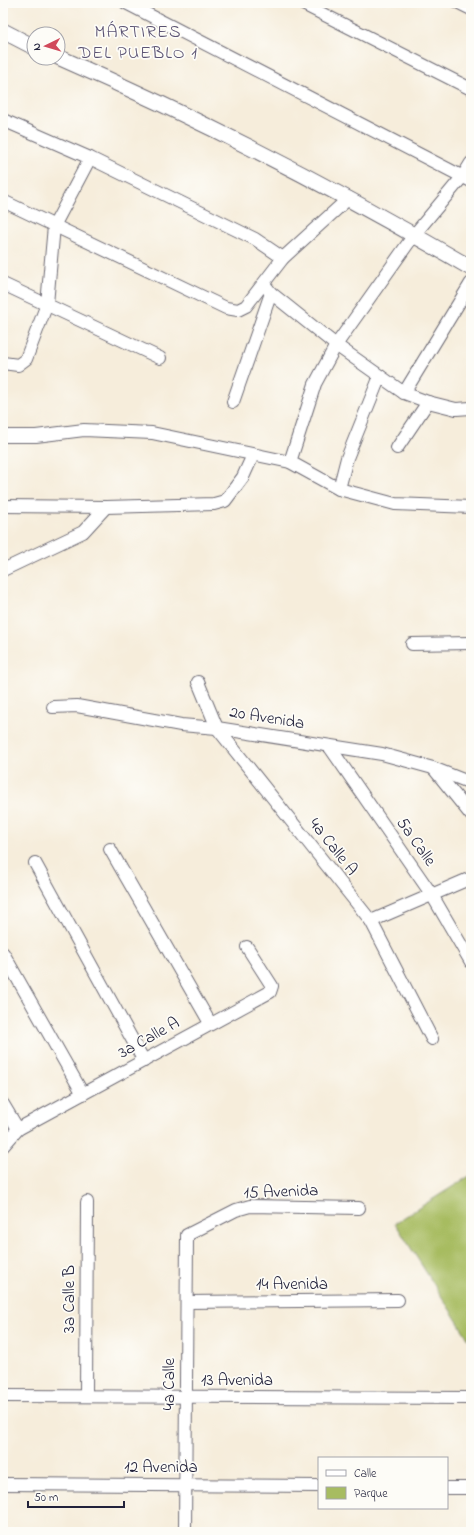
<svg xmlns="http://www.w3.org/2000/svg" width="474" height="1535" viewBox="0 0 474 1535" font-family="'Indie Flower',sans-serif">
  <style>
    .green { fill: #a7bc61; stroke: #646f4e }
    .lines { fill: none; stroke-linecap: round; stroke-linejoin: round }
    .minor-casing { stroke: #6c6973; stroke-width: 14 }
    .tertiary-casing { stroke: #6c6973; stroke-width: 17 }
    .minor { stroke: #fff; stroke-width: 12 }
    .tertiary { stroke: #fff; stroke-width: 15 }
    .labels { text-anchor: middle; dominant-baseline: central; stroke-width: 3.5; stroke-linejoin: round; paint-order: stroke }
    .street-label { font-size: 17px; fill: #22223b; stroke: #fdfcf7 }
    .neighbourhood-label { font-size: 18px; letter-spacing: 1px; fill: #5b5373; stroke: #fdfcf7 }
  </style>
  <rect width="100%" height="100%" fill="#fdfcf7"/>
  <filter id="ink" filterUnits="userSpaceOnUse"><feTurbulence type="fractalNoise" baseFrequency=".025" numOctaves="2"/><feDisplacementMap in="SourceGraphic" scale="8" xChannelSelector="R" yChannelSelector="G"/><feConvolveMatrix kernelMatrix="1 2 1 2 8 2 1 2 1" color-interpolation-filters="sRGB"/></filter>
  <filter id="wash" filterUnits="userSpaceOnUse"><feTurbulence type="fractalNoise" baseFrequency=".012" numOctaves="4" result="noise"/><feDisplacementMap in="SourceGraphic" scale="16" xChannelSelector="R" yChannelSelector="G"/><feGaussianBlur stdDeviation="0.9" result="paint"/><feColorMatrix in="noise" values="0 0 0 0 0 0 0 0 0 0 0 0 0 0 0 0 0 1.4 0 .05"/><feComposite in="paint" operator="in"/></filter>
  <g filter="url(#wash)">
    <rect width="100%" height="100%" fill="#f6eddb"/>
    <polygon class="green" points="471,1175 471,1343 395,1223"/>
  </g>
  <g filter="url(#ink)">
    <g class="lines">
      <g class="minor-casing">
        <g id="minor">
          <polyline points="126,3 471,181"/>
          <polyline points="301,3 471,89"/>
          <polyline points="459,3 471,9"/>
          <polyline points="3,120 90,158 255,239 283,258"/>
          <polyline points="3,201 226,308 238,310 246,306 283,258 349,198"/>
          <polyline points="3,284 160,358"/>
          <polyline points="264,284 271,293 336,345 404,393 428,402 456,409 471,408"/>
          <polyline points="3,363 18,365 26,359 47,304 54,226 90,158"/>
          <polyline points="404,393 471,283"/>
          <polyline points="233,402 271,293"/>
          <polyline points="3,436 36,436 84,430 152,433 290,462 339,489 395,504 471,507"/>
          <polyline points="397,448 428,402"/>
          <polyline points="290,462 315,384 336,345 414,235 463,176 471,163"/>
          <polyline points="339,489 347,458 380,376"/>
          <polyline points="3,506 106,507 214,504 225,501 243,477 253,455"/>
          <polyline points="3,570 83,532 106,507"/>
          <polyline points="412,644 471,643"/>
          <polyline points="198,682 217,728 371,921 432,1039"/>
          <polyline points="53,707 77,706 181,725 217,728 382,754 433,768 471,783"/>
          <polyline points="329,746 432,895 471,962"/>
          <polyline points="434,769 471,815"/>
          <polyline points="110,849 210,1023"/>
          <polyline points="35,863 144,1061"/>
          <polyline points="371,921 471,878"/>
          <polyline points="3,953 83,1094"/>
          <polyline points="3,1104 18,1129"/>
          <polyline points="3,1146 18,1129 270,992 272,986 247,947"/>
          <polyline points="187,1302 398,1300"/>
          <polyline points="3,1396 471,1398"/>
          <polyline points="86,1396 87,1202"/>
          <polyline points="3,1484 319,1486"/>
          <polyline points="447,1488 471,1488"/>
          <polyline points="185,1532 187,1235 236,1210 250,1206 359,1208"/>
        </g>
      </g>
      <g class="tertiary-casing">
        <g id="tertiary">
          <polyline points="3,31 34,47"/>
          <path d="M58 57C200 119 338 190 471 268"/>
        </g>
      </g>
      <use href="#minor" class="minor"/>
      <use href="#tertiary" class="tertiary"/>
    </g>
  </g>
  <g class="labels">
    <g class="street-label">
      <text transform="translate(267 718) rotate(9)">20 Avenida</text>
      <text transform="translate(416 842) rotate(55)">5a Calle</text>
      <text transform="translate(333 847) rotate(52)">4a Calle A</text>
      <text transform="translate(149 1038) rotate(-29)">3a Calle A</text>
      <text transform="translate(281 1192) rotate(-2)">15 Avenida</text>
      <text x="292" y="1284">14 Avenida</text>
      <text transform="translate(69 1299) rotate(-90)">3a Calle B</text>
      <text x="237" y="1380">13 Avenida</text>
      <text transform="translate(169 1384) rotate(-90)">4a Calle</text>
      <text x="161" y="1467">12 Avenida</text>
    </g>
    <g class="neighbourhood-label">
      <text x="138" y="33">MÁRTIRES<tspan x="138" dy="21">DEL PUEBLO 1</tspan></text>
    </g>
  </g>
  <rect width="474" height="1535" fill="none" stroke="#fdfcf7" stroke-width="16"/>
  <rect x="318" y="1457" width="130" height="52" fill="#fdfcf7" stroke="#a5a5ac"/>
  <rect x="326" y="1470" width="20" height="6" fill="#ffffff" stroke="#a5a5ac"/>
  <text x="354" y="1477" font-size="12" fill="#22223b">Calle</text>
  <rect x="326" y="1487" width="20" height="12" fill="#a7bc61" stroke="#a5a5ac"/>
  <text x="354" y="1497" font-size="12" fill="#22223b">Parque</text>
  <g transform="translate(46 46) rotate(265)"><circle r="19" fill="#fdfcf7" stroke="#a5a5ac"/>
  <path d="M0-3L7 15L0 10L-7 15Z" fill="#d1495b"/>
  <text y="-6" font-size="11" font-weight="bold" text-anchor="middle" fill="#22223b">N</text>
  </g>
  <path d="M28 1501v6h96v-6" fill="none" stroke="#22223b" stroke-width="2"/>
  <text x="34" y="1501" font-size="12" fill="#22223b" stroke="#fdfcf7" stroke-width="3" paint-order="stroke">50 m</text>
</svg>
